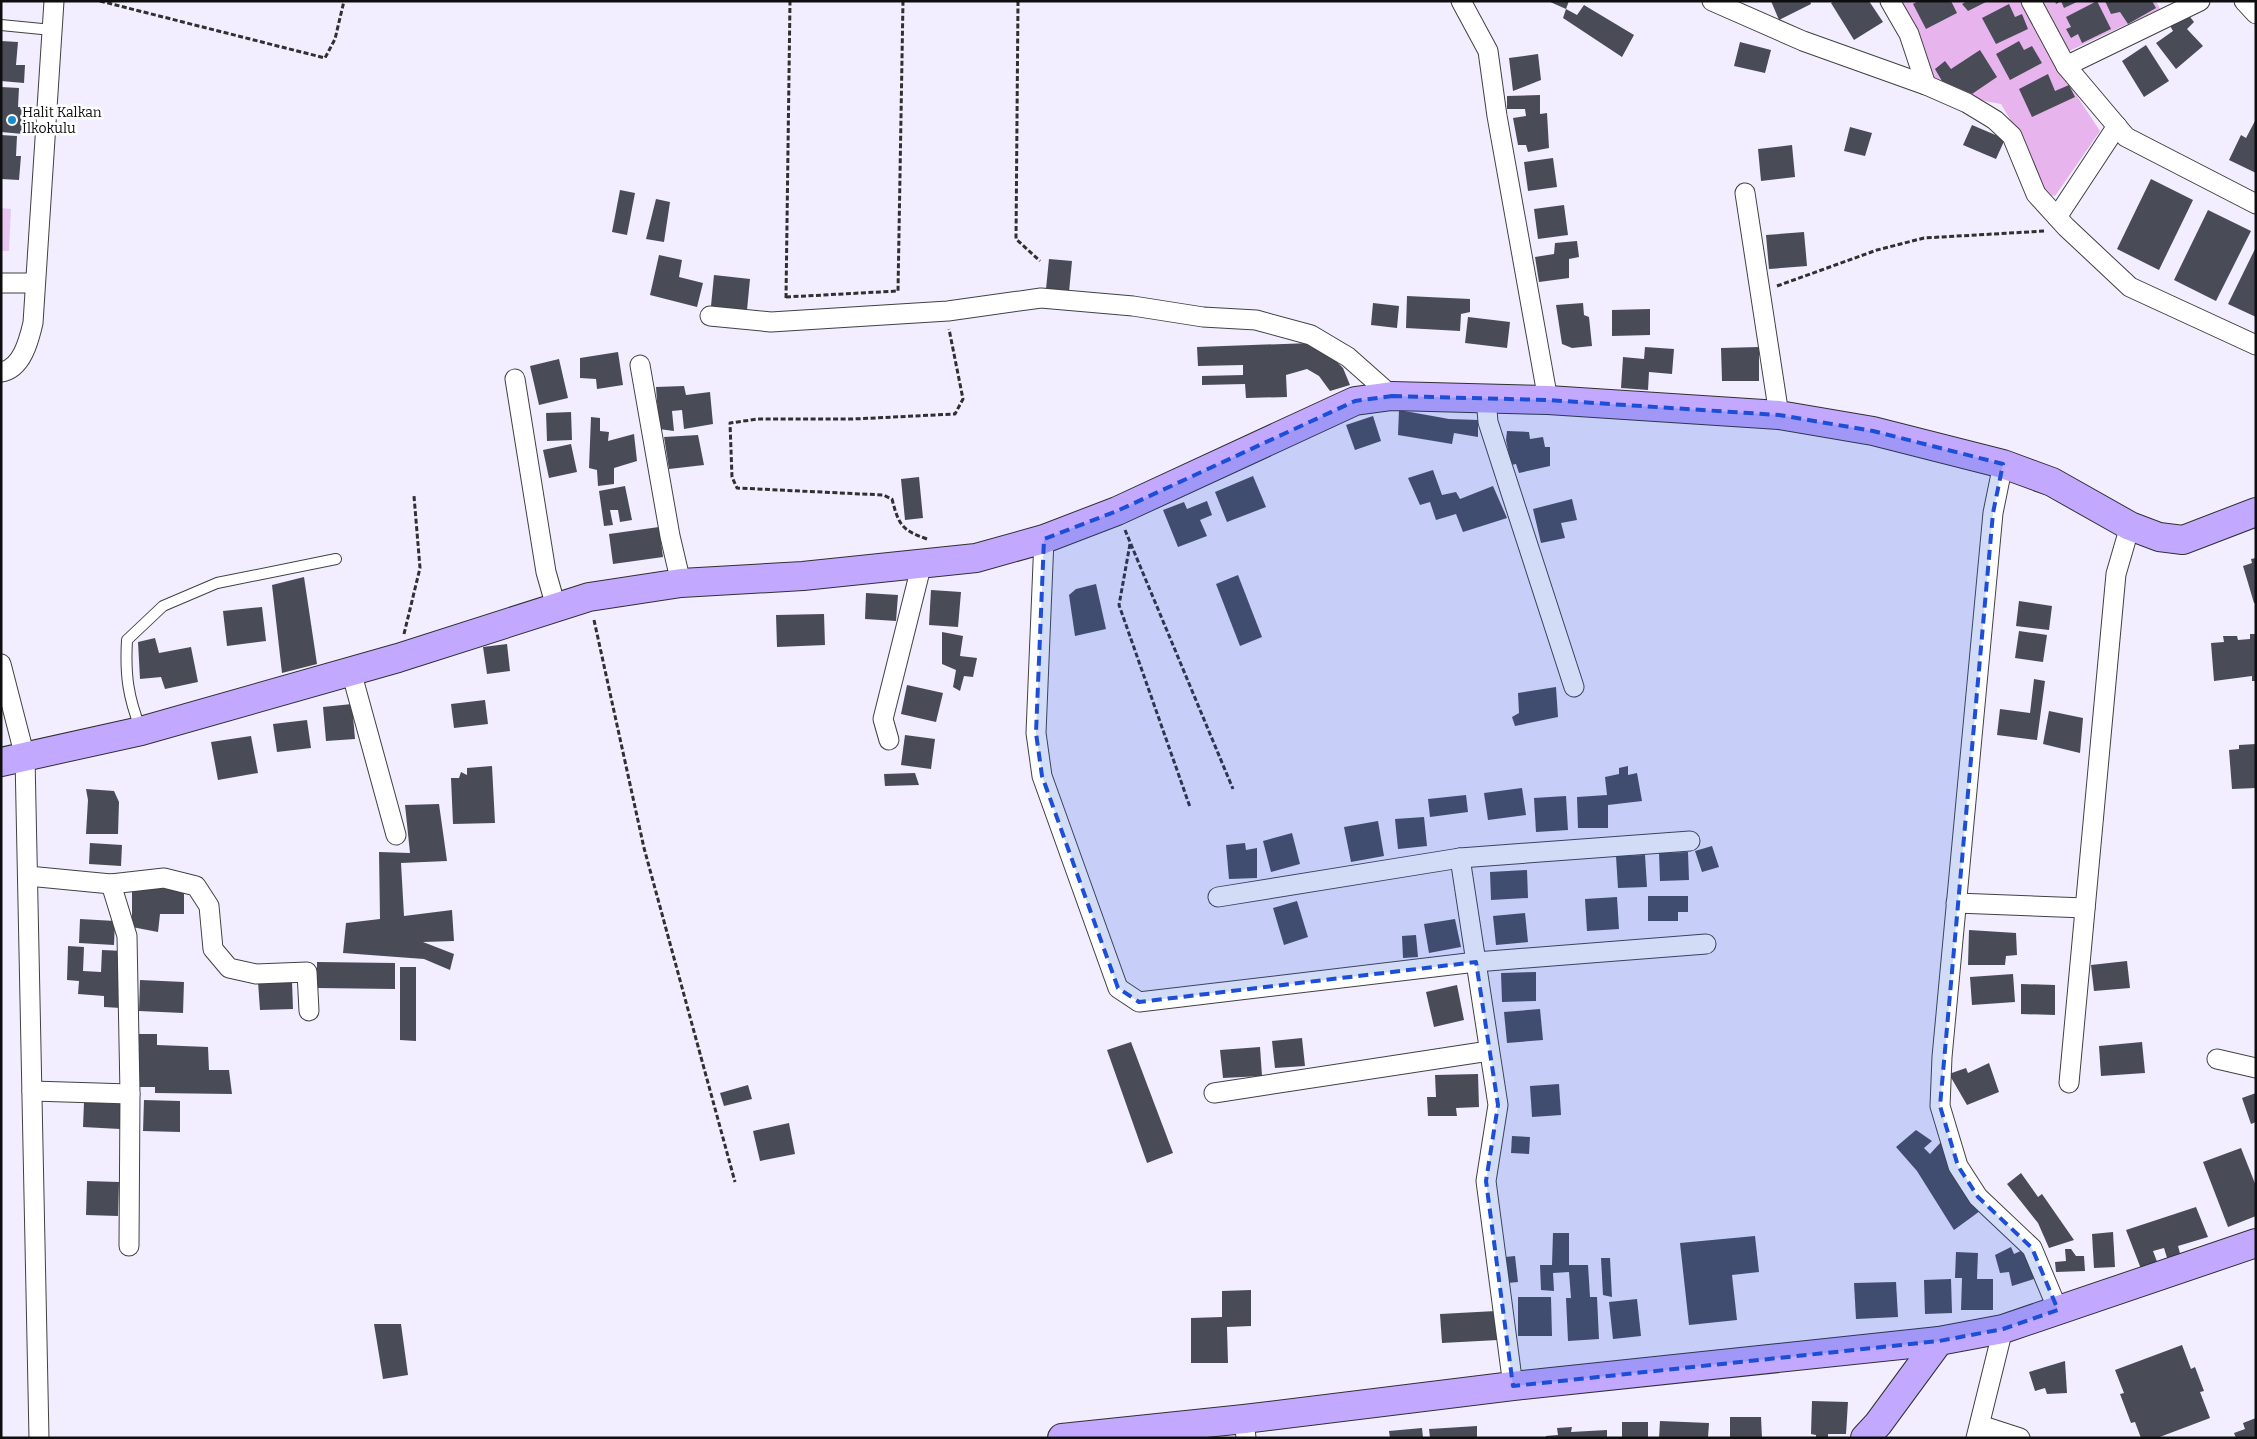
<svg xmlns="http://www.w3.org/2000/svg" width="2257" height="1439" viewBox="0 0 2257 1439" font-family="Bitter,serif">
  <style>
    .grass { fill: #e7b4ed }
    .pitch { fill: #e8c7f3 }
    .building { fill: #494c57 }
    .lines { fill: none; stroke-linecap: round; stroke-linejoin: round }
    .lane-casing { stroke: #414141; stroke-width: 12 }
    .street-casing { stroke: #414141; stroke-width: 21 }
    .secondary-casing { stroke: #303030; stroke-width: 30 }
    .path { stroke: #303030; stroke-width: 3; stroke-dasharray: 5 2.5; stroke-linecap: butt }
    .lane { stroke: #fff; stroke-width: 10 }
    .street { stroke: #fff; stroke-width: 19 }
    .secondary { stroke: #c2a9ff; stroke-width: 28 }
    .marked { fill: #1d4ed8; fill-opacity: 0.2; stroke: #1d4ed8; stroke-width: 4; stroke-dasharray: 10 6; stroke-linejoin: round }
    .poi-dot { fill: #1a8bca; stroke: #fff; stroke-width: 2 }
    .labels { text-anchor: middle; dominant-baseline: central; stroke-width: 5; stroke-linejoin: round; paint-order: stroke }
    .poi-label { font-size: 14px; fill: #0e0e0e; stroke: #fff; text-anchor: start }
  </style>
  <rect width="100%" height="100%" fill="#f2eeff"/>
  <g class="grass">
    <polygon points="1899,1 2020,1 2055,63 2100,131 2055,196 2044,194 2018,133 2001,104 1985,101 1931,78"/>
    <polygon points="2038,1 2156,1 2160,9 2069,51 2053,30"/>
  </g>
  <polygon class="pitch" points="1,208 11,209 9,251 1,251"/>
  <g class="building">
    <polygon points="1548,1 1569,1 1566,9 1577,15 1584,5 1634,35 1622,57 1563,18 1566,9"/>
    <polygon points="1771,1 1810,1 1811,4 1779,20"/>
    <polygon points="1834,1 1869,1 1883,22 1854,40 1831,3"/>
    <polygon points="1918,1 1951,1 1957,13 1926,29 1913,4"/>
    <polygon points="1967,1 1988,1 1968,11 1962,4"/>
    <polygon points="2055,1 2079,1 2064,8 2061,1 2056,4"/>
    <polygon points="2097,1 2111,29 2082,43 2078,34 2071,38 2066,29 2071,27 2066,17"/>
    <polygon points="2105,1 2152,1 2156,8 2128,24 2120,12 2111,14"/>
    <polygon points="2009,4 2015,17 2022,14 2028,29 1996,44 1982,18"/>
    <polygon points="2187,13 2194,22 2187,29 2203,46 2176,69 2156,43 2173,31 2169,24"/>
    <polygon points="1,41 18,42 16,65 25,65 24,83 1,81"/>
    <polygon points="2019,41 2024,50 2032,46 2042,63 2010,80 1996,54"/>
    <polygon points="1740,42 1771,50 1765,73 1734,66"/>
    <polygon points="2146,45 2169,81 2144,97 2122,61"/>
    <polygon points="1980,50 1997,77 1972,94 1942,81 1935,69 1945,61 1951,69"/>
    <polygon points="1538,54 1541,80 1513,91 1509,58"/>
    <polygon points="2048,74 2055,91 2069,85 2075,97 2032,117 2019,89"/>
    <polygon points="1,87 19,88 18,107 24,107 23,134 1,132"/>
    <polygon points="1540,95 1540,114 1547,113 1549,148 1528,152 1526,145 1518,145 1513,118 1526,116 1525,109 1507,109 1507,96"/>
    <polygon points="2256,119 2256,173 2229,160 2241,135 2246,138"/>
    <polygon points="1972,125 2005,139 1996,159 1963,145"/>
    <polygon points="1850,127 1872,133 1865,156 1844,151"/>
    <polygon points="1,135 17,136 16,156 21,156 19,180 1,179"/>
    <polygon points="1792,145 1795,177 1761,181 1758,149"/>
    <polygon points="1553,158 1557,187 1528,191 1524,162"/>
    <polygon points="2151,179 2193,200 2159,270 2117,249"/>
    <polygon points="620,190 635,193 627,235 612,232"/>
    <polygon points="656,199 670,202 664,242 646,239"/>
    <polygon points="1564,205 1568,235 1538,239 1534,209"/>
    <polygon points="2208,210 2251,231 2216,301 2174,280"/>
    <polygon points="1804,232 1807,266 1769,269 1766,235"/>
    <polygon points="1577,241 1579,257 1569,259 1569,278 1539,282 1535,257 1554,254 1555,243"/>
    <polygon points="2256,247 2256,317 2228,304"/>
    <polygon points="659,255 682,260 679,277 703,283 697,307 650,295"/>
    <polygon points="1049,259 1072,261 1069,292 1046,289"/>
    <polygon points="714,275 750,279 747,310 711,306"/>
    <polygon points="1407,296 1470,299 1470,312 1461,314 1460,331 1406,328"/>
    <polygon points="1373,303 1399,306 1397,328 1371,325"/>
    <polygon points="1583,303 1584,315 1589,317 1592,346 1572,348 1562,344 1556,305"/>
    <polygon points="1650,309 1650,335 1612,336 1612,310"/>
    <polygon points="1468,317 1510,322 1507,348 1465,343"/>
    <polygon points="1311,343 1327,352 1343,368 1350,385 1330,391 1319,376 1307,369 1286,375 1287,397 1246,398 1245,384 1202,385 1202,376 1243,375 1243,365 1198,366 1197,347"/>
    <polygon points="1645,347 1674,349 1672,374 1649,372 1648,390 1621,388 1623,357 1644,359"/>
    <polygon points="1759,347 1759,381 1722,381 1721,348"/>
    <polygon points="618,352 623,385 597,389 596,379 580,378 580,358"/>
    <polygon points="559,359 568,398 539,405 530,366"/>
    <polygon points="684,386 686,395 710,392 713,424 684,429 682,410 672,411 674,431 659,429 656,387"/>
    <polygon points="1399,410 1449,419 1478,420 1478,437 1454,433 1452,444 1398,435"/>
    <polygon points="571,412 572,440 547,441 546,413"/>
    <polygon points="1373,416 1381,441 1355,450 1346,425"/>
    <polygon points="591,417 600,418 600,431 609,432 608,441 634,434 637,461 614,468 614,484 598,486 597,470 589,468"/>
    <polygon points="1507,431 1529,432 1530,439 1543,437 1545,447 1550,447 1550,466 1519,473 1516,464 1511,465 1506,440"/>
    <polygon points="698,435 704,465 669,469 664,437"/>
    <polygon points="571,444 577,472 549,478 543,450"/>
    <polygon points="1433,470 1442,495 1456,492 1460,499 1493,486 1507,518 1463,532 1456,514 1436,520 1430,502 1420,505 1408,478"/>
    <polygon points="1253,476 1266,507 1227,522 1215,492"/>
    <polygon points="919,477 923,518 905,520 901,479"/>
    <polygon points="625,486 632,520 620,522 618,510 610,510 613,525 604,526 599,491"/>
    <polygon points="1572,499 1577,520 1561,523 1565,538 1541,543 1533,509"/>
    <polygon points="1207,501 1212,515 1200,520 1207,536 1178,547 1163,510 1184,502 1187,509"/>
    <polygon points="659,527 663,557 613,564 609,534"/>
    <polygon points="2256,558 2256,603 2254,603 2243,566 2252,563 2251,559"/>
    <polygon points="1238,575 1262,637 1240,646 1216,584"/>
    <polygon points="304,577 317,664 282,673 272,585"/>
    <polygon points="1096,584 1106,629 1075,636 1069,595 1076,589"/>
    <polygon points="931,590 961,592 958,627 929,625"/>
    <polygon points="866,593 898,595 896,621 865,619"/>
    <polygon points="2019,601 2052,606 2049,630 2016,626"/>
    <polygon points="262,607 266,641 227,646 223,611"/>
    <polygon points="824,614 825,645 777,647 776,615"/>
    <polygon points="2019,631 2047,635 2043,662 2015,658"/>
    <polygon points="942,632 963,636 960,656 977,658 973,677 964,676 960,691 953,687 956,670 942,664"/>
    <polygon points="2250,634 2256,634 2256,681 2252,681 2252,676 2214,681 2211,643 2224,642 2223,636 2237,636 2238,640 2250,639"/>
    <polygon points="155,638 159,653 191,647 198,682 165,689 161,677 140,679 138,642"/>
    <polygon points="507,644 510,671 487,674 483,647"/>
    <polygon points="2034,679 2045,681 2037,740 1997,735 2000,709 2030,713"/>
    <polygon points="907,685 943,693 936,722 901,714"/>
    <polygon points="1556,687 1558,717 1515,726 1512,717 1519,713 1518,693"/>
    <polygon points="485,700 488,724 454,728 451,704"/>
    <polygon points="352,704 355,739 326,741 323,707"/>
    <polygon points="2049,711 2083,718 2080,753 2043,744"/>
    <polygon points="307,720 311,748 277,752 273,724"/>
    <polygon points="905,735 935,739 931,769 901,765"/>
    <polygon points="251,736 258,773 218,780 211,742"/>
    <polygon points="2256,744 2256,788 2232,789 2229,750 2239,749 2239,745"/>
    <polygon points="492,766 495,823 453,824 451,778 459,778 461,772 467,775 467,768"/>
    <polygon points="1628,766 1628,775 1637,773 1642,801 1608,805 1608,828 1578,828 1577,797 1607,795 1605,777 1619,774 1619,768"/>
    <polygon points="915,773 919,785 885,786 884,774"/>
    <polygon points="1522,788 1526,815 1488,820 1484,793"/>
    <polygon points="86,789 114,791 119,802 118,834 86,834 88,800"/>
    <polygon points="1466,795 1468,812 1430,817 1428,799"/>
    <polygon points="1566,796 1568,830 1536,832 1534,798"/>
    <polygon points="439,804 447,861 401,863 404,916 452,910 454,941 423,942 454,954 450,970 424,959 343,953 346,923 380,919 379,852 410,853 405,805"/>
    <polygon points="1424,817 1427,846 1398,849 1395,819"/>
    <polygon points="1378,821 1384,856 1351,862 1344,827"/>
    <polygon points="1292,833 1300,864 1271,872 1263,841"/>
    <polygon points="90,843 122,845 121,866 89,864"/>
    <polygon points="1245,843 1246,850 1257,848 1257,878 1229,879 1226,845"/>
    <polygon points="1712,846 1719,867 1702,872 1695,851"/>
    <polygon points="1688,852 1689,880 1660,881 1659,853"/>
    <polygon points="1645,855 1647,887 1618,888 1616,856"/>
    <polygon points="1527,870 1528,898 1491,900 1490,872"/>
    <polygon points="132,887 184,889 184,914 160,914 158,932 132,927"/>
    <polygon points="1648,896 1688,896 1688,912 1678,912 1678,921 1648,921"/>
    <polygon points="1617,897 1619,929 1587,931 1585,899"/>
    <polygon points="1297,901 1308,937 1284,945 1273,908"/>
    <polygon points="1525,913 1528,942 1496,945 1493,916"/>
    <polygon points="80,919 115,921 114,945 79,943"/>
    <polygon points="1455,919 1461,947 1429,953 1424,924"/>
    <polygon points="1969,930 2016,933 2017,955 2006,956 2005,965 1968,965"/>
    <polygon points="1416,935 1418,957 1403,958 1402,936"/>
    <polygon points="68,946 84,947 83,971 101,972 102,950 124,951 121,1008 104,1007 104,996 78,994 79,981 67,980"/>
    <polygon points="2127,961 2130,988 2094,991 2091,965"/>
    <polygon points="317,962 395,963 395,989 317,988"/>
    <polygon points="400,967 416,967 416,1041 400,1040"/>
    <polygon points="1536,972 1536,1001 1502,1002 1501,973"/>
    <polygon points="2013,974 2015,1002 1972,1005 1970,977"/>
    <polygon points="140,980 184,982 183,1013 139,1011"/>
    <polygon points="292,981 293,1009 260,1010 258,982"/>
    <polygon points="2021,984 2055,985 2055,1015 2021,1014"/>
    <polygon points="1457,985 1464,1020 1434,1027 1426,992"/>
    <polygon points="1540,1009 1543,1040 1507,1043 1504,1012"/>
    <polygon points="139,1034 157,1034 157,1045 208,1047 209,1070 229,1070 232,1094 155,1093 155,1087 138,1087"/>
    <polygon points="1302,1038 1305,1066 1275,1068 1272,1041"/>
    <polygon points="1131,1042 1173,1153 1147,1163 1107,1050"/>
    <polygon points="2142,1042 2145,1073 2101,1076 2099,1046"/>
    <polygon points="1260,1047 1262,1076 1223,1078 1220,1050"/>
    <polygon points="1989,1063 1999,1092 1967,1105 1949,1074 1966,1068 1968,1073"/>
    <polygon points="1478,1074 1479,1107 1456,1108 1457,1116 1428,1116 1427,1097 1436,1097 1435,1075"/>
    <polygon points="1559,1084 1561,1115 1532,1117 1530,1086"/>
    <polygon points="748,1085 752,1099 724,1106 720,1093"/>
    <polygon points="2256,1093 2256,1122 2251,1124 2242,1098"/>
    <polygon points="144,1100 180,1101 180,1132 143,1131"/>
    <polygon points="84,1102 121,1104 120,1129 83,1127"/>
    <polygon points="789,1123 795,1154 760,1161 753,1131"/>
    <polygon points="1916,1130 1932,1141 1924,1148 1930,1154 1941,1142 1944,1154 1980,1211 1954,1230 1917,1171 1896,1147"/>
    <polygon points="1512,1136 1530,1137 1529,1154 1511,1153"/>
    <polygon points="2241,1148 2256,1186 2256,1216 2228,1227 2203,1162"/>
    <polygon points="2021,1173 2038,1197 2042,1194 2074,1240 2049,1248 2038,1223 2007,1184"/>
    <polygon points="87,1181 119,1182 118,1216 86,1215"/>
    <polygon points="2196,1207 2208,1237 2178,1246 2181,1257 2168,1261 2164,1248 2153,1251 2159,1267 2143,1274 2126,1230"/>
    <polygon points="2113,1232 2115,1267 2094,1268 2092,1234"/>
    <polygon points="1553,1233 1569,1233 1569,1265 1588,1265 1590,1297 1597,1297 1599,1339 1568,1341 1566,1298 1571,1298 1569,1272 1553,1273 1554,1291 1541,1290 1540,1265 1552,1265"/>
    <polygon points="1755,1236 1759,1272 1732,1275 1737,1320 1689,1325 1680,1243"/>
    <polygon points="2011,1247 2014,1254 2025,1249 2037,1278 2012,1286 2009,1272 2000,1273 1995,1255"/>
    <polygon points="2065,1249 2071,1249 2076,1256 2084,1256 2085,1271 2056,1272 2055,1262 2066,1261"/>
    <polygon points="1956,1252 1978,1253 1977,1279 1993,1279 1993,1310 1961,1310 1962,1278 1955,1278"/>
    <polygon points="1515,1256 1518,1282 1508,1283 1505,1257"/>
    <polygon points="1601,1258 1610,1258 1612,1297 1603,1295"/>
    <polygon points="1951,1279 1952,1313 1925,1314 1924,1280"/>
    <polygon points="1896,1282 1898,1317 1856,1319 1854,1283"/>
    <polygon points="1251,1290 1251,1326 1227,1327 1228,1363 1191,1363 1191,1318 1222,1317 1222,1291"/>
    <polygon points="1518,1297 1551,1297 1552,1336 1518,1336"/>
    <polygon points="1637,1299 1641,1336 1613,1339 1609,1302"/>
    <polygon points="1496,1311 1498,1340 1442,1343 1440,1314"/>
    <polygon points="374,1324 401,1324 408,1375 383,1379"/>
    <polygon points="2182,1345 2191,1369 2195,1367 2204,1391 2200,1392 2210,1418 2157,1438 2141,1438 2135,1422 2131,1423 2120,1394 2124,1393 2115,1370"/>
    <polygon points="2065,1361 2067,1393 2047,1394 2045,1388 2035,1391 2029,1372"/>
    <polygon points="1812,1401 1848,1402 1846,1434 1828,1434 1828,1438 1816,1438 1816,1435 1811,1434"/>
    <polygon points="1730,1417 1761,1417 1762,1438 1730,1438"/>
    <polygon points="2256,1418 2256,1438 2236,1438 2234,1433 2245,1429 2243,1423"/>
    <polygon points="1660,1421 1709,1423 1708,1438 1659,1438"/>
    <rect x="1622" y="1422" width="26" height="16"/>
    <polygon points="1477,1426 1477,1438 1430,1438 1429,1429"/>
    <polygon points="1572,1427 1571,1432 1607,1430 1607,1438 1546,1438 1546,1436 1558,1435 1557,1428"/>
    <polygon points="1422,1428 1423,1438 1390,1438 1389,1431"/>
  </g>
  <g class="lines">
    <g class="lane-casing">
      <g id="lane">
        <polyline points="1,25 52,30"/>
        <path d="M141 730C128 697 125 675 127 640L163 606 217 583 336 559"/>
      </g>
    </g>
    <g class="street-casing">
      <g id="street">
        <polyline points="1461,1 1488,51 1497,116 1548,400"/>
        <polyline points="1712,1 1803,41 1926,85 1967,103 1995,120 2012,136 2036,194 2066,227 2130,287 2256,345"/>
        <polyline points="1890,1 1909,34 1926,85"/>
        <polyline points="2031,1 2066,66 2126,137 2256,204"/>
        <polyline points="2244,1 2256,14"/>
        <polyline points="2066,66 2200,1"/>
        <polyline points="1745,193 1779,415"/>
        <polyline points="2057,217 2117,126"/>
        <polyline points="1,283 35,283"/>
        <polyline points="710,316 771,322 948,311 1041,298 1133,306 1203,317 1256,320 1311,335 1348,357 1392,396"/>
        <polyline points="640,365 670,536 681,583"/>
        <path d="M1 372C22 369 29 340 33 323L54 1"/>
        <polyline points="515,379 546,572 556,607"/>
        <polyline points="1486,398 1488,422 1574,687"/>
        <polyline points="2003,464 1993,513 1942,1057 1940,1106 1958,1166 1978,1197 2032,1248 2058,1310"/>
        <polyline points="1044,539 1036,733 1042,776 1118,988 1139,1002 1476,962 1706,944"/>
        <polyline points="1,664 25,757 39,1438"/>
        <polyline points="351,671 396,835"/>
        <polyline points="889,740 883,719 922,563"/>
        <polyline points="1460,858 1498,1105 1486,1181 1513,1386"/>
        <polyline points="28,876 111,884 127,936 130,1094 129,1246"/>
        <polyline points="111,884 164,878 196,886 209,906 213,949 229,968 256,974 307,972 309,1011"/>
        <polyline points="1218,897 1460,858 1690,841"/>
        <polyline points="1956,903 2085,908"/>
        <polyline points="2217,1059 2256,1068"/>
        <polyline points="2069,1083 2116,574 2130,526"/>
        <polyline points="32,1091 130,1094"/>
        <polyline points="1214,1093 1489,1051"/>
        <polyline points="1244,1419 1246,1438"/>
        <polyline points="1980,1425 2020,1438"/>
        <polyline points="1976,1438 2003,1329"/>
      </g>
    </g>
    <g class="secondary-casing">
      <g id="secondary">
        <polyline points="1,762 141,731 398,658 589,597 681,583 803,576 976,558 1044,539 1117,511 1355,401 1392,396 1548,400 1779,415 1873,431 2003,464 2052,482 2130,526 2159,537 2183,540 2256,512"/>
        <polyline points="1062,1438 1244,1419 1513,1386 1939,1341 2003,1329 2256,1243"/>
        <polyline points="1865,1438 1878,1424 1939,1341"/>
      </g>
    </g>
    <g class="path">
      <polyline points="100,1 325,58 335,39 344,1"/>
      <polyline points="1018,1 1016,239 1040,261"/>
      <polyline points="1777,286 1877,250 1924,238 2045,231"/>
      <polyline points="786,297 898,291 903,1"/>
      <polyline points="786,298 790,1"/>
      <polyline points="1125,530 1233,789"/>
      <path d="M927 539C902 530 899 526 892 499L883 495 737 488 732 477 730 423 758 419H853L955 414 963 399 949 329"/>
      <polyline points="1130,544 1119,605 1190,807"/>
      <polyline points="594,620 644,848 735,1182"/>
      <polyline points="404,634 420,568 414,496"/>
    </g>
    <use href="#lane" class="lane"/>
    <use href="#street" class="street"/>
    <use href="#secondary" class="secondary"/>
  </g>
  <path class="marked" d="M1392 396 1548 400 1779 415 1873 431 2003 464 1993 513 1940 1106 1958 1166 1978 1197 2032 1248 2058 1310 2003 1329 1939 1341 1513 1386 1486 1181 1498 1105 1476 962 1139 1002 1118 988 1042 776 1036 733 1044 539 1117 511 1355 401Z"/>
  <circle class="poi-dot" cx="12" cy="120" r="5"/>
  <g class="labels">
    <g class="poi-label">
      <text x="22" y="112">Halit Kalkan<tspan x="22" dy="16">İlkokulu</tspan></text>
    </g>
  </g>
  <rect width="2257" height="1439" fill="none" stroke="#0e0e0e" stroke-width="5"/>
</svg>
